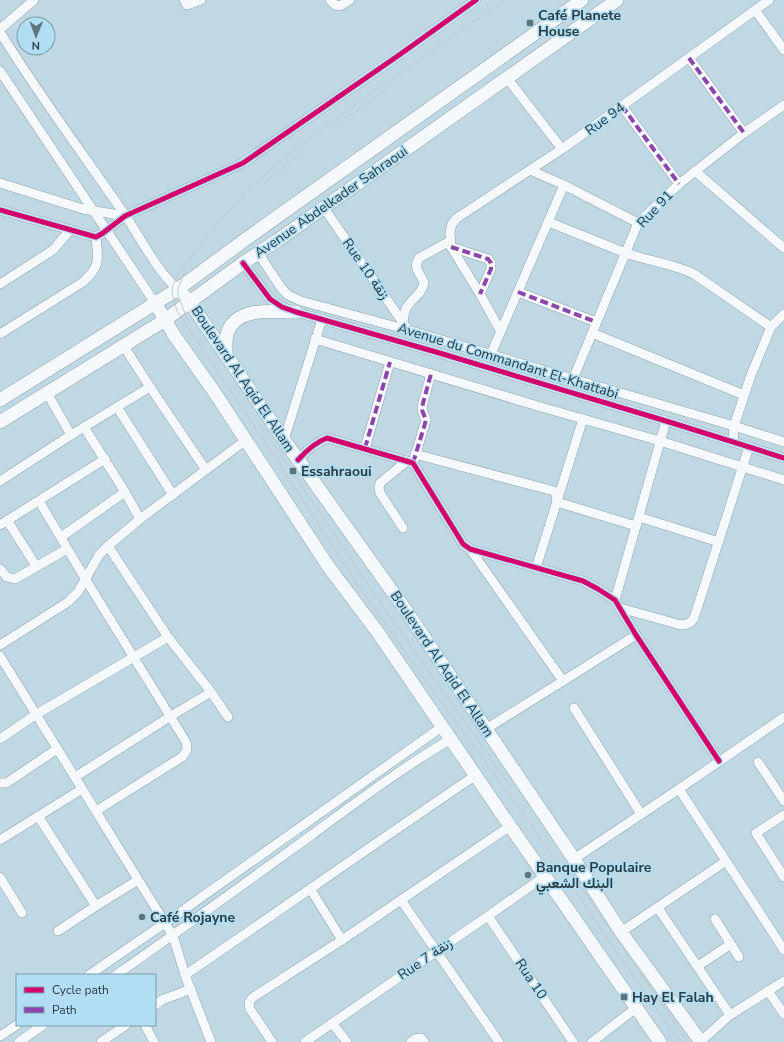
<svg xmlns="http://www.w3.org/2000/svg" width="784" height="1042" viewBox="0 0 784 1042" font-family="'Nunito Sans',Vazirmatn,sans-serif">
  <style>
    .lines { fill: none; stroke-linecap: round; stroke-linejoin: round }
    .street-casing { stroke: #90a3ab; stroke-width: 10 }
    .secondary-casing { stroke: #90a3ab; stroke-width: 14 }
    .street { stroke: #f6f9fb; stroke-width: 9 }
    .secondary { stroke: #f6f9fb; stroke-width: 13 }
    .tram { stroke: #c2c9cc; stroke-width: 1 }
    .quiet { stroke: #8e44ad; stroke-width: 4; stroke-dasharray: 8 4; stroke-linecap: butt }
    .cycleway-casing { stroke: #b1def2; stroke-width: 8 }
    .cycleway { stroke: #d6006c; stroke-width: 5 }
    .poi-dot { fill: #5e737c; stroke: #b1def2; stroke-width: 1.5 }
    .labels { text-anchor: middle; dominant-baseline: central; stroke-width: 3.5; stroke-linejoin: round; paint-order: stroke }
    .poi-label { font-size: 14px; font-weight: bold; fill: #2a3c44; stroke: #b1def2; text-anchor: start }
    .street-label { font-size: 14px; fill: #2a3c44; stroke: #b1def2 }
  </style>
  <rect width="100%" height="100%" fill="#c0d8e3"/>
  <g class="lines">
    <g class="street-casing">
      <g id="street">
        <polyline points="184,0 187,5 201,0"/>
        <polyline points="330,0 335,5 340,6 350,0"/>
        <polyline points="755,10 784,50"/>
        <polyline points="0,29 34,0"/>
        <path d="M0 32C39 95 83 154 125 215 140 237 158 273 178 289"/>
        <polyline points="689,58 744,133"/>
        <polyline points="0,71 155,303"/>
        <polyline points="507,78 562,149"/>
        <polyline points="622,106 679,184"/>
        <polyline points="530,170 564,185 638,223"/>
        <polyline points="695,171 784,248"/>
        <polyline points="0,183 83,209 125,216"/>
        <polyline points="324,208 408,330"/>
        <polyline points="0,210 96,237 103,233 125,216 243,163 402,53 476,0"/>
        <path d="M548 222C574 232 600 243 626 253 648 261 672 263 694 274L771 327"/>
        <polyline points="451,247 488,259 491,263 491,269 480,294"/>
        <polyline points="258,253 282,289 288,295 301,301 408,330 573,379 734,426 784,442"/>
        <polyline points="243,263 270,299 282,307 296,312 436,352 666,421 784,458"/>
        <polyline points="0,284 53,250 70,230"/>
        <polyline points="518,292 596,322"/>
        <path d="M403 322C404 317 404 311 407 307 412 298 422 294 424 283 421 273 412 269 419 258L450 241"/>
        <polyline points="501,332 480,294 451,247 450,232 452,224 457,218 562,149 769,0"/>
        <polyline points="592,333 744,395"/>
        <path d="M0 334 83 282C101 266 98 259 96 237"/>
        <polyline points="315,339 541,407 660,441 784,480"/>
        <polyline points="123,345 150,387 206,470"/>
        <polyline points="491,354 564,185"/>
        <polyline points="573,379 638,223 679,184 744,133 784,105"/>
        <polyline points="47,393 71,435"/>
        <polyline points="117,407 173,495"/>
        <polyline points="84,427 125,492 140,519"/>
        <polyline points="284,440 322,319"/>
        <polyline points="733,442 734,426 751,375 771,327 784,314"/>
        <polyline points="365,448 390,362"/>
        <polyline points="415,454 554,491 556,494 557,502 636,526"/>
        <path d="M298 460C306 451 316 442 327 438L413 463 463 544 470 549 583 581 598 589 615 600 636 635 719 761"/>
        <polyline points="414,460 426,420 422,410 423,403 431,374"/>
        <polyline points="0,481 71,435 150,387"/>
        <path d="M39 501 86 580 186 742C188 749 187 751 182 757L96 811"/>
        <polyline points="639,517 719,542"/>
        <polyline points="7,520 36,566"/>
        <polyline points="0,525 105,459"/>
        <polyline points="403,528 380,493 379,488 380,483 407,461"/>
        <polyline points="61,537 125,492"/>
        <polyline points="108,546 168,637 211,692 228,717"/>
        <polyline points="470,549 563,681 636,635"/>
        <polyline points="536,568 583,419"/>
        <polyline points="0,569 7,577 15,579 67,549"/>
        <polyline points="615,600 666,421"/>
        <polyline points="620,608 681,625 687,624 691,622 694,618 749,447"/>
        <polyline points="0,645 68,602 78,592 99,555 108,546 140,519 246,440"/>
        <polyline points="0,656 173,936 185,975 211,1042"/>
        <polyline points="574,708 641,814"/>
        <polyline points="486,729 563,681"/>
        <polyline points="0,739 35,715 168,637"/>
        <polyline points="758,762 784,801"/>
        <polyline points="75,777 171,716 211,692"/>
        <polyline points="0,783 6,783 11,780 57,749"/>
        <polyline points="679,789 784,950"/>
        <polyline points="784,815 756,833 784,877"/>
        <polyline points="38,816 96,906 138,880"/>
        <polyline points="0,840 82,789"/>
        <polyline points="574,859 679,789 784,717"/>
        <polyline points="0,877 22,913"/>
        <polyline points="311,890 342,940"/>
        <polyline points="401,900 499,1042"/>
        <polyline points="658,908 730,1015"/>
        <polyline points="488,916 573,1042"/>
        <polyline points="715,919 739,957"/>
        <polyline points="58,931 96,906"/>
        <polyline points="621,932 726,861"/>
        <polyline points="698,966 731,944"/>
        <polyline points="89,975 165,923 443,726"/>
        <path d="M116 975C182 929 248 881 313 834 358 801 403 767 451 739"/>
        <path d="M185 975C282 909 378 841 476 775"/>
        <polyline points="768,991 784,1014"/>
        <polyline points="155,1005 162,1000 191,989"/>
        <polyline points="332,1023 347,1042"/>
        <polyline points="145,1025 154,1042"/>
        <polyline points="0,1036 17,1025"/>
        <polyline points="701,1041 730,1015 784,981"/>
        <polyline points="19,1042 43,1025"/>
        <polyline points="101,1042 126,1025"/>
        <polyline points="272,1042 250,1009 249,1003 252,998 342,940 510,826"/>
        <polyline points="305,1042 488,916 545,876"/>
        <polyline points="411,1042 415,1039 421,1038 424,1042"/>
        <polyline points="592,1042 636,1008"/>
      </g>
    </g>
    <g class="secondary-casing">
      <g id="secondary">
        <polyline points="178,289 189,301 284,440 407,612 574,859 621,932 701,1042"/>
        <polyline points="155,303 174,335 215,393 328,566 379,634 510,826 660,1042"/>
        <path d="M226 356C226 348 225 339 228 331 239 306 274 312 296 312"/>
        <polyline points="0,400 178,289 246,239 582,0"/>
        <polyline points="0,422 165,320 243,263 278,240 617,0"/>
      </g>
    </g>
    <use href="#street" class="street"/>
    <use href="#secondary" class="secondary"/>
    <g class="tram">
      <polyline points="505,0 361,100 287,155 251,187 223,217 179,272 173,285 172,293 177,311 273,454 358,585 415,666 530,823 622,960 680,1042"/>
      <polyline points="337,125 387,89"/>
      <polyline points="264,184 306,147"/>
      <polyline points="185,271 178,289 178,295 187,319"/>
      <polyline points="260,424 386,611 511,787"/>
      <polyline points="565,864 688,1042"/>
    </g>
    <g class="quiet">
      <polyline points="689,58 744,133"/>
      <polyline points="622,106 679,184"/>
      <polyline points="451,247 488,259 491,263 491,269 480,294"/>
      <polyline points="518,292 596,322"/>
      <polyline points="365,448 390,362"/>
      <polyline points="413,463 424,427 426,420 422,410 423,403 431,374"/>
    </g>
    <g class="cycleway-casing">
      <g id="cycleway">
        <polyline points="0,210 96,237 103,233 125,216 243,163 402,53 476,0"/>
        <polyline points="243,263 270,299 282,307 296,312 436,352 666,421 784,458"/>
        <path d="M298 460C306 451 316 442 327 438L413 463 463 544 470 549 583 581 598 589 615 600 636 635 719 761"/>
      </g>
    </g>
    <use href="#cycleway" class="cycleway"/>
  </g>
  <g class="poi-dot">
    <rect x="526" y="19" width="8" height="8" rx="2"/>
    <rect x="289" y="467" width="8" height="8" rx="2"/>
    <circle cx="528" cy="875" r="4"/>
    <circle cx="142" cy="917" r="4"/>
    <rect x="620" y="993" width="8" height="8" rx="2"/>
  </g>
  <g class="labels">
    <g class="poi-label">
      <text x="538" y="15">Café Planete<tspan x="538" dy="16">House</tspan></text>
      <text x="301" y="471">Essahraoui</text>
      <text x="536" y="867">Banque Populaire<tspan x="536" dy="16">البنك الشعبي</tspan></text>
      <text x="150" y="917">Café Rojayne</text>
      <text x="632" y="997">Hay El Falah</text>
    </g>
    <g class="street-label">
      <text transform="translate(605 119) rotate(-36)">Rue 94</text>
      <text transform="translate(331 202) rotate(-35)">Avenue Abdelkader Sahraoui</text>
      <text transform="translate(655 209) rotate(-47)">Rue 91</text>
      <text transform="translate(366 269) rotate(55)">Rue 10 زنقة</text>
      <text transform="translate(508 361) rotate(17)">Avenue du Commandant El-Khattabi</text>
      <text transform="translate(243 379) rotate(56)">Boulevard Al Aqid El Allam</text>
      <text transform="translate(442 664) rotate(56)">Boulevard Al Aqid El Allam</text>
      <text transform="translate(425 959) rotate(-34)">Rue 7 زنقة</text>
      <text transform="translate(531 979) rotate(56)">Rua 10</text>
    </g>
  </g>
  <rect x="16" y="974" width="140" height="52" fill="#b1def2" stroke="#7b9dac"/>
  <rect x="24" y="987" width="20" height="6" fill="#d6006c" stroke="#7b9dac"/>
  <text x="52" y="994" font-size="12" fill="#2a3c44">Cycle path</text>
  <rect x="24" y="1007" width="20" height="6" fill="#8e44ad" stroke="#7b9dac"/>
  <text x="52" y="1014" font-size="12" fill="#2a3c44">Path</text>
  <g transform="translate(36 36) rotate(181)"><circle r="19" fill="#b1def2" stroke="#7b9dac"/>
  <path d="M0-3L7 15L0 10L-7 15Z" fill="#5e737c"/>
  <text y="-6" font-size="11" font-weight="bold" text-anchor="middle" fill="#2a3c44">N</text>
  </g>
</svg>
